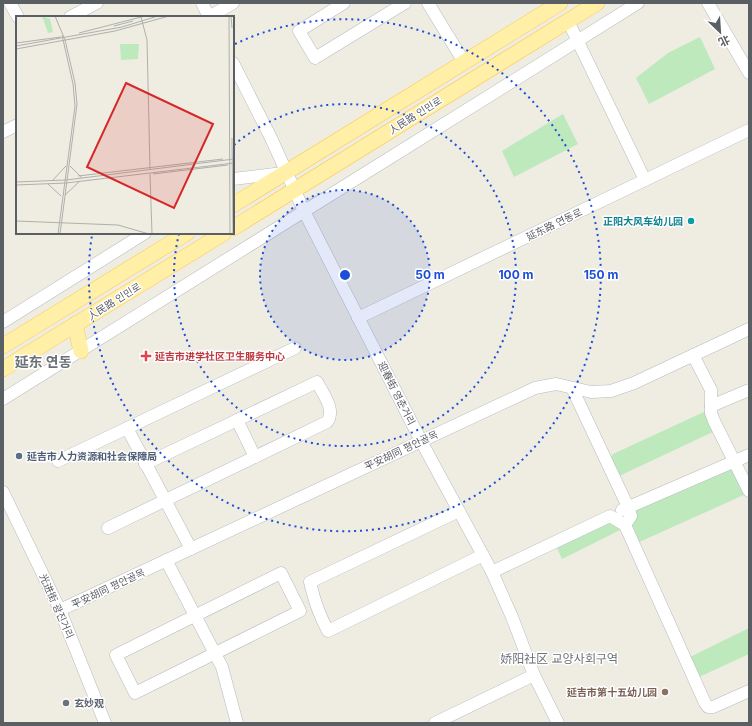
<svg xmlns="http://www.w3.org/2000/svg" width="752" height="726" viewBox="0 0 752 726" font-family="Inter,'Noto Sans SC','Noto Sans KR',sans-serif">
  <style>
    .green { fill: #bde9bc }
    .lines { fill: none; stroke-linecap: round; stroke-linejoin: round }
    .minor-casing { stroke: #b7bbc0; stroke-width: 13 }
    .major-casing { stroke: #fec94c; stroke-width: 16 }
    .minor { stroke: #fff; stroke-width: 12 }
    .major { stroke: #ffefa7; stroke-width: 15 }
    .ring { fill: none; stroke: #1d4ed8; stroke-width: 2; stroke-dasharray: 2 4 }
    .culture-dot { fill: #0f9aa8; stroke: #fff; stroke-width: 1.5 }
    .health-dot { fill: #e0444e; stroke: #fff; stroke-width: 1.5 }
    .service-dot { fill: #5c6f8a; stroke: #fff; stroke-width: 1.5 }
    .education-dot { fill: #8d6e63; stroke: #fff; stroke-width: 1.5 }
    .worship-dot { fill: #6b7280; stroke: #fff; stroke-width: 1.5 }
    .labels { text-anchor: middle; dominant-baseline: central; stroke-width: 3; stroke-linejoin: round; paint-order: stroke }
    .street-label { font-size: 10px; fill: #5a5f64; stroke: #fff }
    .culture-label { font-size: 10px; font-weight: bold; fill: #0d838f; stroke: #fff; text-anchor: end }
    .health-label { font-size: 10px; font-weight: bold; fill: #be3a42; stroke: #fff; text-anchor: start }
    .service-label { font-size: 10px; font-weight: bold; fill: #4e5e75; stroke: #fff; text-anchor: start }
    .education-label { font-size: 10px; font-weight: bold; fill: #785e54; stroke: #fff; text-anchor: end }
    .worship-label { font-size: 10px; font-weight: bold; fill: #5b616d; stroke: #fff; text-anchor: start }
    .quarter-label { font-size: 12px; fill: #6b7176; stroke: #fff }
    .district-label { font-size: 14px; font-weight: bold; fill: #6b7176; stroke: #fff }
    .inset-road { fill: none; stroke: #afb0ac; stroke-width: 1 }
    .view { fill: #d62828; fill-opacity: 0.15; stroke: #d62828; stroke-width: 2 }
    .inset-edge { fill: none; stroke: #5a5f64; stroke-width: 2 }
    .centre { fill: #1d4ed8; stroke: #fff; stroke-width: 2 }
    .ring-label { font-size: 12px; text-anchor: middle; font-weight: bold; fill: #1d4ed8; stroke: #fff; stroke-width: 3; stroke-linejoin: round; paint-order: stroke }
  </style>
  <rect width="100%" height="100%" fill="#efece2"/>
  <g class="green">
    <polygon points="700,37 715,69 649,104 636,78 668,53"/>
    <polygon points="563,114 578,144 514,177 502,151"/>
    <polygon points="706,411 715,431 617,477 609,461 613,454"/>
    <polygon points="733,465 746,494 637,543 629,525 636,509"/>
    <polygon points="607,522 617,525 620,530 562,559 557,548 559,545"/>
    <polygon points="749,628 749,654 697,678 688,658"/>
  </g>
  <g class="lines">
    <g class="minor-casing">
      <g id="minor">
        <polyline points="10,3 18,17"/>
        <polyline points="202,3 209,17"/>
        <polyline points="344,3 299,31 315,58 405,3"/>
        <polyline points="428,3 464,62"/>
        <polyline points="708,3 749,73"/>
        <polyline points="70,17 97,3"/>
        <polyline points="209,17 233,3"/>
        <polyline points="568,21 645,180"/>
        <polyline points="233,63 271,138 304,211 421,441 492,572 512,617 534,675 558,723"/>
        <polyline points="3,132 17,125"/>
        <polyline points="233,179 283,173"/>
        <polyline points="358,318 749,130"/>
        <polyline points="3,322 145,233"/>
        <polyline points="693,355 711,390 711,413 714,421 749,491"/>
        <polyline points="572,388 628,507 631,516 625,525"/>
        <polyline points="3,399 638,3"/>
        <polyline points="711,406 749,390"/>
        <polyline points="237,420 255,457"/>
        <polyline points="127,428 191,549"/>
        <polyline points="58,461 295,348"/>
        <polyline points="3,492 60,610 105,723"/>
        <polyline points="622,510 749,455"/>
        <path d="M459 511 310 582C314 600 319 615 328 631L483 555"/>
        <path d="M108 528 327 422C336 410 323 394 317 382L145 464"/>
        <polyline points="166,560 222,667 237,723"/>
        <polyline points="492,572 610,516 625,525 705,703 708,707 713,707 749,691"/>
        <polygon points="281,573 300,611 135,693 116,655"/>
        <polyline points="60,610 535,388 556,384 591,392 611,391 634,383 749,329"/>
        <polyline points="435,723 534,675"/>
      </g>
    </g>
    <g class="major-casing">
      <g id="major">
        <polyline points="233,205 560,3"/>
        <polyline points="233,228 597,3"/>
        <polyline points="75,324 81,351"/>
        <polyline points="3,346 187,233"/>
        <polyline points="3,369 224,233"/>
      </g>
    </g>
    <use href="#minor" class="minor"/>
    <use href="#major" class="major"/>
  </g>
  <circle cx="345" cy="275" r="85" fill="#1d4ed8" fill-opacity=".12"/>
  <g class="ring">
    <circle cx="345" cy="275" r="85"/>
    <path d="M234 145A171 171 0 1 1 179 234"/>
    <path d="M235 44A256 256 0 1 1 92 235"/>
  </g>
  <circle class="culture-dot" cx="691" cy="221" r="4"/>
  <path class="health-dot" d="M144 350h4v4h4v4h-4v4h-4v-4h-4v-4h4z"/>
  <circle class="service-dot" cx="19" cy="456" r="4"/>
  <circle class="education-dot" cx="665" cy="692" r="4"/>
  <circle class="worship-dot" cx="66" cy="703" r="4"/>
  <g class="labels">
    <g class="street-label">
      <text transform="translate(415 115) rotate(-32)">人民路 인민로</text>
      <text transform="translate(554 224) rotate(-26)">延东路 연동로</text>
      <text transform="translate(114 301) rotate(-32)">人民路 인민로</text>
      <text transform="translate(397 393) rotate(63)">迎春街 영춘거리</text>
      <text transform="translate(401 450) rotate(-25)">平安胡同 평안골목</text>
      <text transform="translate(108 588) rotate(-25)">平安胡同 평안골목</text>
      <text transform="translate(57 606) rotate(66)">光进街 광진거리</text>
    </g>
    <g class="culture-label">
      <text x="683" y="221">正阳大风车幼儿园</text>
    </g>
    <g class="health-label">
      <text x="155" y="356">延吉市进学社区卫生服务中心</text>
    </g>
    <g class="service-label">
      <text x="27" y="456">延吉市人力资源和社会保障局</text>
    </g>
    <g class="education-label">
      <text x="657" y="692">延吉市第十五幼儿园</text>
    </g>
    <g class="worship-label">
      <text x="74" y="703">玄妙观</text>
    </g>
    <g class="quarter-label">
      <text x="559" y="658">娇阳社区 교양사회구역</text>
    </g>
    <g class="district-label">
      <text x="43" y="361">延东 연동</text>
    </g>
  </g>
  <g transform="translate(16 16)">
    <rect width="218" height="218" fill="#efece2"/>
    <path d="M26 0 34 3 37 16 32 17ZM104 28H123L122 43 105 44Z" fill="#bde9bc"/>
    <path class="inset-road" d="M39 0 49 24 59 67 61 88 44 218M213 0 214 218M215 0 216 12M125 1 131 24 134 153M98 10 117 5M63 17 129 0M0 27 45 21M0 30 106 11 142 0M0 33 99 15 153 0M216 122 217 218M54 150 66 162M134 158 136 218M137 158 212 149M62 160 207 143M36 165 50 150M0 166 50 164 218 143M32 168 45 180M0 169 50 167 218 147M49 179 64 165M0 205 102 209 133 218M42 218 59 90 57 68 46 19"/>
    <path class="view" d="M110 67 197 108 158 192 71 151Z"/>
    <rect width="218" height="218" class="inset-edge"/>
  </g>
  <circle cx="345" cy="275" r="6" class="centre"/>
  <g class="ring-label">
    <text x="430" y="279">50 m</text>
    <text x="516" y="279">100 m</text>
    <text x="601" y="279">150 m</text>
  </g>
  <rect width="752" height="726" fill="none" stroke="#5a5f64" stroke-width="8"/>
  <g transform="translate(720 32) rotate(155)" stroke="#ffffff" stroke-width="3" paint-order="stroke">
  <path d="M0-3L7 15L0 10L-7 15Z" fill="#5a5f64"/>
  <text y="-6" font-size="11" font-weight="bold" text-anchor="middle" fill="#5a5f64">北</text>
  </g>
</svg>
